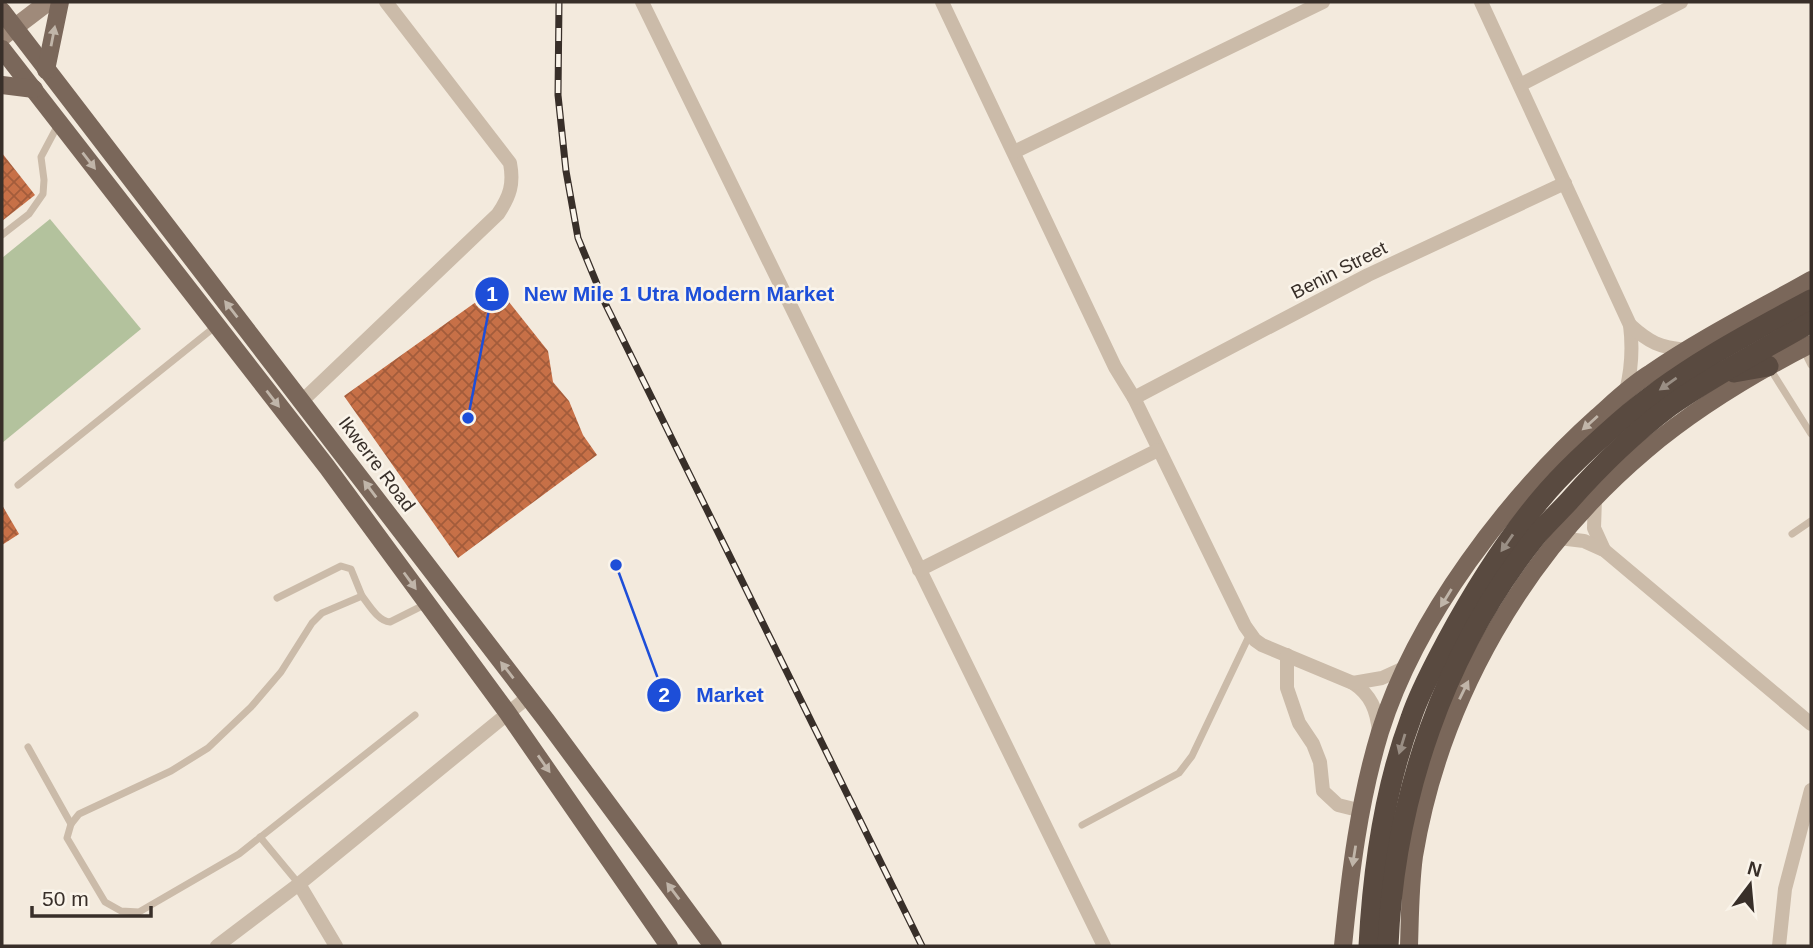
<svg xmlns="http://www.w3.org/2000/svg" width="1813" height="948" viewBox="0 0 1813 948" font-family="Arial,sans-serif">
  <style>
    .green { fill: #b3c29d }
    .building { fill: url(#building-cross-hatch) }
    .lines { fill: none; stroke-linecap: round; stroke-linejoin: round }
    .lane { stroke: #cbbba9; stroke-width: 7 }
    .street { stroke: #cbbba9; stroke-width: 14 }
    .secondary { stroke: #9f8a7a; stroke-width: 18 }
    .primary { stroke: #7a675a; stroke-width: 18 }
    .highway { stroke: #594a40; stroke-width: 21 }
    .rail-casing { stroke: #382f29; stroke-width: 7 }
    .rail { stroke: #faf4ea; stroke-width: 4.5; stroke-dasharray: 13; stroke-linecap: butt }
    .oneway { fill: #c0b5a9 }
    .oneway2 { fill: #998e84 }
    .labels { text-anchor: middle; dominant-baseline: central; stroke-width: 5; stroke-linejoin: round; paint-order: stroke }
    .street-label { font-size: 19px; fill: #382f29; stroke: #faf4ea }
    .leader { fill: none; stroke: #1d4ed8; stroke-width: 2.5 }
    .callout-dot { fill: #1d4ed8; stroke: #faf4ea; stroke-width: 2.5 }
    .mark-label { font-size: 21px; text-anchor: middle; font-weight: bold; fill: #fff }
    .callout-label { font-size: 21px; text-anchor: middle; font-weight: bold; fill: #1d4ed8; stroke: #faf4ea; stroke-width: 5; stroke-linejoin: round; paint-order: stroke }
  </style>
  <defs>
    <pattern id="building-cross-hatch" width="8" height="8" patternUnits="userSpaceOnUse" patternTransform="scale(1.75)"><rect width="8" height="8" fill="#c77047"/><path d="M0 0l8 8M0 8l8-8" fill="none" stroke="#a35c3b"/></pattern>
  </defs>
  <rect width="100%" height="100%" fill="#f3eadd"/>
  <polygon class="green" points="50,219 141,329 2,443 2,258"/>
  <g class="building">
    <polygon points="2,153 35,195 2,221"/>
    <polygon points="497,287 548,351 553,382 569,401 583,435 597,455 458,558 344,396"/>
    <polygon points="2,505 19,534 2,545"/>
  </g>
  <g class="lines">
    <g class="lane">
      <polyline points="2,235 29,214 43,194 44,180 41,157 59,123"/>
      <polyline points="1803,349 1811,365"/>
      <polyline points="1769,367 1811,434"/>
      <polyline points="18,485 216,326"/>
      <polyline points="1792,534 1811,521"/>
      <polyline points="277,598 341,566 351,569 362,596"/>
      <path d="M415 715 239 854 139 912 121 911 105 902 67 838 71 824 79 814 171 771 208 748 251 707 281 672 312 623 322 613 362 596C369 605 378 621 390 622L426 604"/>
      <polyline points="28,747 71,824"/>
      <polyline points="1082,825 1179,773 1192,756 1250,634"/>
      <polyline points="260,837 299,884"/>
    </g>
    <g class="street">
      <polyline points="642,2 1104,946"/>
      <path d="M942 2 1115 367 1134 398 1245 626 1255 640 1262 645 1353 683C1371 695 1377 710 1379 732"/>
      <path d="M1481 2 1630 325C1633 349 1632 368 1626 391"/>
      <polyline points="1520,85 1681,2"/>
      <polyline points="1014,152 1323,2"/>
      <path d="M1630 325C1650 343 1659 347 1686 350"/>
      <polyline points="1134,398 1368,275 1565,183"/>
      <path d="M302 401 498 214C510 196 514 184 510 163L386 2"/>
      <polyline points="1595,498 1594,528 1604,550"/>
      <polyline points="1559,538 1584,541 1604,550 1811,724"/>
      <polyline points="919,570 1158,450"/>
      <polyline points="1287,655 1287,688 1299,723 1313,744 1320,762 1323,791 1338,805 1362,811"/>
      <polyline points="1353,683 1382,678 1406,667"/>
      <polyline points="299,884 336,946"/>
      <polyline points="217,946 299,884 528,697"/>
      <polyline points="1779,946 1785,889 1811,790"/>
    </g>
    <polyline class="secondary" points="2,37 48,2"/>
    <g class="primary">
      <polyline points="2,11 546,720 713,946"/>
      <polyline points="2,49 327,467 507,712 669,946"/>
      <polyline points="46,70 60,2"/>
      <polyline points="2,85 34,89"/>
      <path d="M1343 946C1350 875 1359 801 1380 732 1416 617 1508 497 1597 417 1615 401 1631 385 1651 373 1702 338 1758 310 1811 280"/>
      <path d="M1409 946C1410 916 1410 886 1414 856 1440 699 1525 552 1646 450 1696 408 1754 373 1811 344"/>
    </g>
    <g class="highway">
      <polyline points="1734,372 1768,366"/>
      <path d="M1369 946C1373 870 1384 790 1411 718 1420 691 1434 666 1447 641 1474 591 1504 543 1540 500 1563 472 1592 446 1619 422 1676 372 1745 335 1811 300"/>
      <path d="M1388 946C1394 799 1444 651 1537 535 1547 523 1559 512 1570 500 1600 466 1633 434 1670 406 1714 375 1764 349 1811 322"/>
    </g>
    <g class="rail-casing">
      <polyline id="rail" points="559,2 558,95 566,171 578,238 604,301 922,946"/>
    </g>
    <use href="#rail" class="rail"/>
  </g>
  <defs><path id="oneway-solid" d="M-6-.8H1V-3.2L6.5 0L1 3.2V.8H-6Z" transform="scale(1.75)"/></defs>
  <g class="oneway">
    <use href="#oneway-solid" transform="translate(53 36) rotate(-79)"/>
    <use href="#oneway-solid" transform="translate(89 161) rotate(52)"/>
    <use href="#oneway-solid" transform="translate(231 309) rotate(-128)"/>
    <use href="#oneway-solid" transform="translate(273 399) rotate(52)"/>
    <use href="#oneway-solid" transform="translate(1590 423) rotate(138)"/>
    <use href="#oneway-solid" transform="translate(370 489) rotate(-127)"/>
    <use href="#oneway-solid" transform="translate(410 581) rotate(54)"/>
    <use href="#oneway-solid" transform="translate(1446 598) rotate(122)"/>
    <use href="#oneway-solid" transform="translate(507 670) rotate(-128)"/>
    <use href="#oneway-solid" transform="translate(1464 690) rotate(-64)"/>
    <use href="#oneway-solid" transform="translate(544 764) rotate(55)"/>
    <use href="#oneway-solid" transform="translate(1354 856) rotate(99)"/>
    <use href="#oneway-solid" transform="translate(673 891) rotate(-127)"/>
  </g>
  <g class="oneway2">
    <use href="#oneway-solid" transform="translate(1668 384) rotate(145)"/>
    <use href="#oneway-solid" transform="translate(1507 543) rotate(125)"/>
    <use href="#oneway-solid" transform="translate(1402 744) rotate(107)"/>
  </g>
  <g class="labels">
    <g class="street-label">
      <text transform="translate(1339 270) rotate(-27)">Benin Street</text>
      <text transform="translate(377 464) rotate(53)">Ikwerre Road</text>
    </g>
  </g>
  <path class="leader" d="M468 418L492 294M616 565L664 695"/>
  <g class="callout-dot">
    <circle cx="468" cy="418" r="7"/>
    <circle cx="616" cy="565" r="7"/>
    <circle cx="492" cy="294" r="18"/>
    <circle cx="664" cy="695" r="18"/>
  </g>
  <g class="mark-label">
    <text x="492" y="301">1</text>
    <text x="664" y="702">2</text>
  </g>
  <g class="callout-label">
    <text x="679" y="301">New Mile 1 Utra Modern Market</text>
    <text x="730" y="702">Market</text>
  </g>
  <rect width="1813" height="948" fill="none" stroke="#382f29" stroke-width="7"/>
  <g transform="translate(1750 885) rotate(16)" stroke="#faf4ea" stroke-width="5" paint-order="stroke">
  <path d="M0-5L12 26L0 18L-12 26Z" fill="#382f29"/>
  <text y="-10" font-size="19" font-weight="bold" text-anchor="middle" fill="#382f29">N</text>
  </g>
  <path d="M32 906v10h119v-10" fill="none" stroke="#382f29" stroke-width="3.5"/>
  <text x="42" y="906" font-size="21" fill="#382f29" stroke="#faf4ea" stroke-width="5" paint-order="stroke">50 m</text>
</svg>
